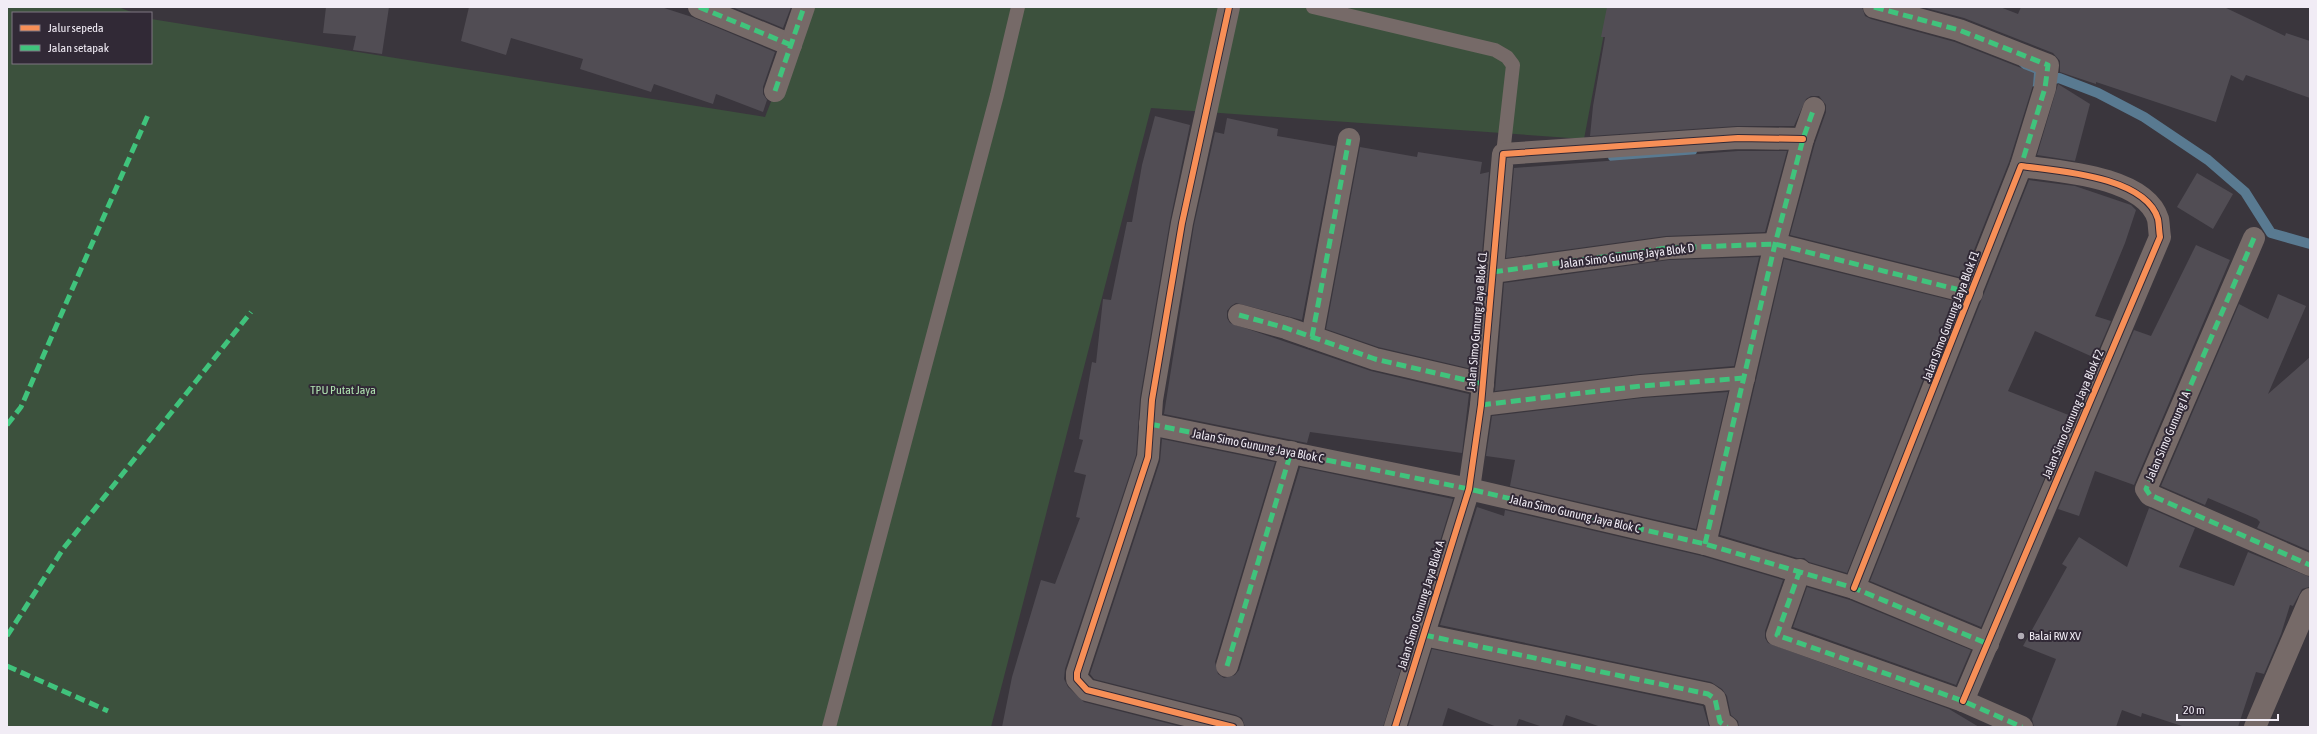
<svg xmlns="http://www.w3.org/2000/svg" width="2317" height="734" viewBox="0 0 2317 734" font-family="'Asap Condensed',sans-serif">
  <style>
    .green { fill: #3c513d }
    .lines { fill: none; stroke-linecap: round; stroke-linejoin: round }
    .stream { stroke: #597a91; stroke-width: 10 }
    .building { fill: #514d54 }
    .lane { stroke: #766a68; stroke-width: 14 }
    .street { stroke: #766a68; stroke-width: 22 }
    .quiet { stroke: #40c37c; stroke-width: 5; stroke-dasharray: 10 5; stroke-linecap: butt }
    .cycleway-casing { stroke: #312936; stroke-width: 8 }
    .cycleway { stroke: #f78f57; stroke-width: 6 }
    .poi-dot { fill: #b1acb5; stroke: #312936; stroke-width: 1.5 }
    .labels { text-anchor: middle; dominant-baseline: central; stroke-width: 4; stroke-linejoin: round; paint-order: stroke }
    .street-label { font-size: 12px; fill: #f1ecf5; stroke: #312936 }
    .park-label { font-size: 12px; fill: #aee0af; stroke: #312936 }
    .poi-label { font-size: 12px; fill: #f1ecf5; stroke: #312936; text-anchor: start }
  </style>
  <rect width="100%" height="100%" fill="#3a363d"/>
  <polygon class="green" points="7,7 118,7 134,13 13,13 13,63 151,63 151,19 765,117 808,7 1609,7 1584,139 1151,108 991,727 7,727"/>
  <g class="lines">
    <g class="stream">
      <polyline points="2022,61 2042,81"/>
      <polyline points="2020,82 2042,81 2059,78 2098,93 2144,117 2208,160 2245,192 2271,233 2310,244"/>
      <polyline points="1613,157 1658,156 1692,151"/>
    </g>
  </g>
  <g class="building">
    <polygon points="326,7 389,7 382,54 353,50 356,36 323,33"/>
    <polygon points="469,7 661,7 692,17 775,52 763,87 763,94 767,100 763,112 716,94 713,104 654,84 651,92 580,69 583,59 511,38 506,55 461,41"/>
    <polygon points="732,7 791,7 783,28"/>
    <polygon points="1607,7 1862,7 1865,16 1871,19 1955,42 2034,73 2033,85 2009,162 1963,278 1790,235 1815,143 1826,112 1826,105 1819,96 1811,96 1806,99 1794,126 1737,126 1590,136 1593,106 1605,37 1601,37"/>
    <polygon points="1922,7 2000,7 2018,14 2021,7 2224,7 2285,36 2286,33 2310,41 2310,98 2246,75 2243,81 2231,75 2216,122 2096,82 2096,84 2060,72 2060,61 2053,53 1964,18"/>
    <polygon points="2058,84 2090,104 2075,161 2037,155"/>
    <polygon points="1155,116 1190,125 1170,221 1140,398 1136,455 1065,669 1064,679 1068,687 1084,702 1182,727 1002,727 1012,677 1041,580 1055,584 1080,518 1076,517 1086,475 1074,472 1083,440 1079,439 1092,362 1096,363 1103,299 1111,300 1127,222 1132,222 1142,165"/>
    <polygon points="1227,118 1278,129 1277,136 1335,146 1302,320 1236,303 1231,306 1227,311 1227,318 1230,323 1371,371 1469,394 1462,453 1310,432 1307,443 1164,414 1194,225 1215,132 1224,134"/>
    <polygon points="1360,147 1417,157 1418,152 1482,162 1480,174 1489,172 1472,369 1378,347 1326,329"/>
    <polygon points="1738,151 1787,151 1765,232 1666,236 1506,258 1514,168"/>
    <polygon points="2197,173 2233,194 2213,229 2177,207"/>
    <polygon points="2029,180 2075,186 2131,205 2136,210 2125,243 2095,316 2111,321 2095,358 2035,331 2008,391 2071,416 1981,627 1870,581"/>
    <polygon points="2196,245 2230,260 2134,485 2095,471 2079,516 2058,509 2134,330 2151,336"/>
    <polygon points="1759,257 1734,366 1640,374 1495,391 1504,283 1669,260"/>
    <polygon points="1784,259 1954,301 1847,573 1809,562 1804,558 1797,558 1720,535"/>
    <polygon points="2278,294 2306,306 2268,394 2310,357 2310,551 2257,528 2260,522 2257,519 2208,498 2205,505 2161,486 2239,304 2268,319"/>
    <polygon points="1728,392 1696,529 1510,486 1515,460 1486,456 1492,416 1642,398"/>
    <polygon points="1162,439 1275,462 1215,662 1218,674 1224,678 1235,675 1239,670 1300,467 1453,499 1383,727 1245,727 1242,718 1236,715 1094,679 1090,674 1160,461"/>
    <polygon points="1477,507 1504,516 1505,510 1702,556 1783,580 1765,631 1765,638 1768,643 1949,709 1979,727 1739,727 1738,721 1731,715 1727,696 1722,689 1711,682 1440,625"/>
    <polygon points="2149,508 2195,528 2179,567 2234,586 2248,552 2310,577 2309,587 2302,589 2293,606 2290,605 2281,634 2264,674 2256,672 2238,727 2185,727 2142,713 2141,717 2122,710 2116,727 2034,727 2032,719 2056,659 2023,646 2067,567 2062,564 2079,537 2127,567"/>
    <polygon points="1807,587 1850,600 1971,650 1956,685 1793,627"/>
    <polygon points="1432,649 1703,706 1709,727 1601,727 1566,715 1562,727 1543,727 1519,719 1516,727 1497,727 1448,708 1442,727 1408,727"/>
  </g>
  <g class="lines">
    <g class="lane">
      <polyline points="1313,7 1495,50 1507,57 1513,65 1503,154"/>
      <polyline points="829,727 997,95 1018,7"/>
    </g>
    <g class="street">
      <polyline points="699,7 791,45"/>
      <polyline points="1229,7 1182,223 1152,400 1148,457 1077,673 1077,679 1087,690 1233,727"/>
      <polyline points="1874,7 1959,30 2048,65 2045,88 2021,166"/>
      <polyline points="775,91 804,7"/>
      <polyline points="2254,238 2146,489 2150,495 2155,497 2310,565"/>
      <polyline points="1493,272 1668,248 1775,244 1972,293"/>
      <polyline points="1239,315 1286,328 1375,359 1483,384"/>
      <polyline points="1312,337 1349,139"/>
      <polyline points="1481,405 1641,386 1744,378"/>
      <polyline points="1150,424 1469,489 1705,544 1854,588 1988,644"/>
      <polyline points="1705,544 1775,244 1803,139 1814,108"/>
      <polyline points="1800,570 1777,635 1963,701 2022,727"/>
      <path d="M1854 588 2021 166C2057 171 2145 176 2158 219 2159 224 2159 231 2160 237L1963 701"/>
      <polyline points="1424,635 1708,694 1715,699 1720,722 1727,727"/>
      <polyline points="1227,666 1291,452"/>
      <polyline points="1395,727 1469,489 1481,405 1503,154 1738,138 1803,139"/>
      <polyline points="2255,727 2310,599"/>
    </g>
    <g class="quiet">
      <polyline points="699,7 791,45"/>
      <polyline points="1874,7 1959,30 2048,65 2045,88 2021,166"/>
      <polyline points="775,91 804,7"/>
      <polyline points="2254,238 2146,489 2150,495 2155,497 2310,565"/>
      <polyline points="1493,272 1668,248 1775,244 1972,293"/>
      <polyline points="1239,315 1286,328 1375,359 1483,384"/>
      <polyline points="1312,337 1349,139"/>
      <polyline points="1481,405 1641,386 1744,378"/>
      <polyline points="1150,424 1469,489 1705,544 1854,588 1988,644"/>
      <polyline points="7,425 21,407 148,115"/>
      <polyline points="1705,544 1775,244 1803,139 1814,108"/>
      <polyline points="1800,570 1777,635 1963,701 2022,727"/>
      <polyline points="1424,635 1708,694 1715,699 1720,722 1727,727"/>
      <polyline points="7,636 63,549 251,312"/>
      <polyline points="7,666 108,711"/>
      <polyline points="1227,666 1291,452"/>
    </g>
    <g class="cycleway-casing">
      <g id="cycleway">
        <polyline points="1229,7 1182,223 1152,400 1148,457 1077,673 1077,679 1087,690 1233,727"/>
        <path d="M1854 588 2021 166C2057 171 2145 176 2158 219 2159 224 2159 231 2160 237L1963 701"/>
        <polyline points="1395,727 1469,489 1481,405 1503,154 1738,138 1803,139"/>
      </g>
    </g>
    <use href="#cycleway" class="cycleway"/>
  </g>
  <circle class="poi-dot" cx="2021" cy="636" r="4"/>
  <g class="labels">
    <g class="street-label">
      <text transform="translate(1627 256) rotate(-7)">Jalan Simo Gunung Jaya Blok D</text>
      <text transform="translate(1951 316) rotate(-69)">Jalan Simo Gunung Jaya Blok F1</text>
      <text transform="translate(1477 321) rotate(-85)">Jalan Simo Gunung Jaya Blok C1</text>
      <text transform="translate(2073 414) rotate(-67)">Jalan Simo Gunung Jaya Blok F2</text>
      <text transform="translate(2168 436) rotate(-67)">Jalan Simo Gunung I A</text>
      <text transform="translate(1258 446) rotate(11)">Jalan Simo Gunung Jaya Blok C</text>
      <text transform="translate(1575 514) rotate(13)">Jalan Simo Gunung Jaya Blok C</text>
      <text transform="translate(1421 605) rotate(-73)">Jalan Simo Gunung Jaya Blok A</text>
    </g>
    <g class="park-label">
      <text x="343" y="390">TPU Putat Jaya</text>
    </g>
    <g class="poi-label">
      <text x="2029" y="636">Balai RW XV</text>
    </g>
  </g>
  <rect width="2317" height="734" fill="none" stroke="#f1ecf5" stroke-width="16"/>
  <rect x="12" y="12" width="140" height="52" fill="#312936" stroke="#7e7782"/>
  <rect x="20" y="25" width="20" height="6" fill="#f78f57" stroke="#7e7782"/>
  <text x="48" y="32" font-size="12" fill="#f1ecf5">Jalur sepeda</text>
  <rect x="20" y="45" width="20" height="6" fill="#40c37c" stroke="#7e7782"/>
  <text x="48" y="52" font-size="12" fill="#f1ecf5">Jalan setapak</text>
  <path d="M2177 714v6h101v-6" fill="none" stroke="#f1ecf5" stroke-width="2"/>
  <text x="2183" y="714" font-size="12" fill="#f1ecf5" stroke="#312936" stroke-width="3" paint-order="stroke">20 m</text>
</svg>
